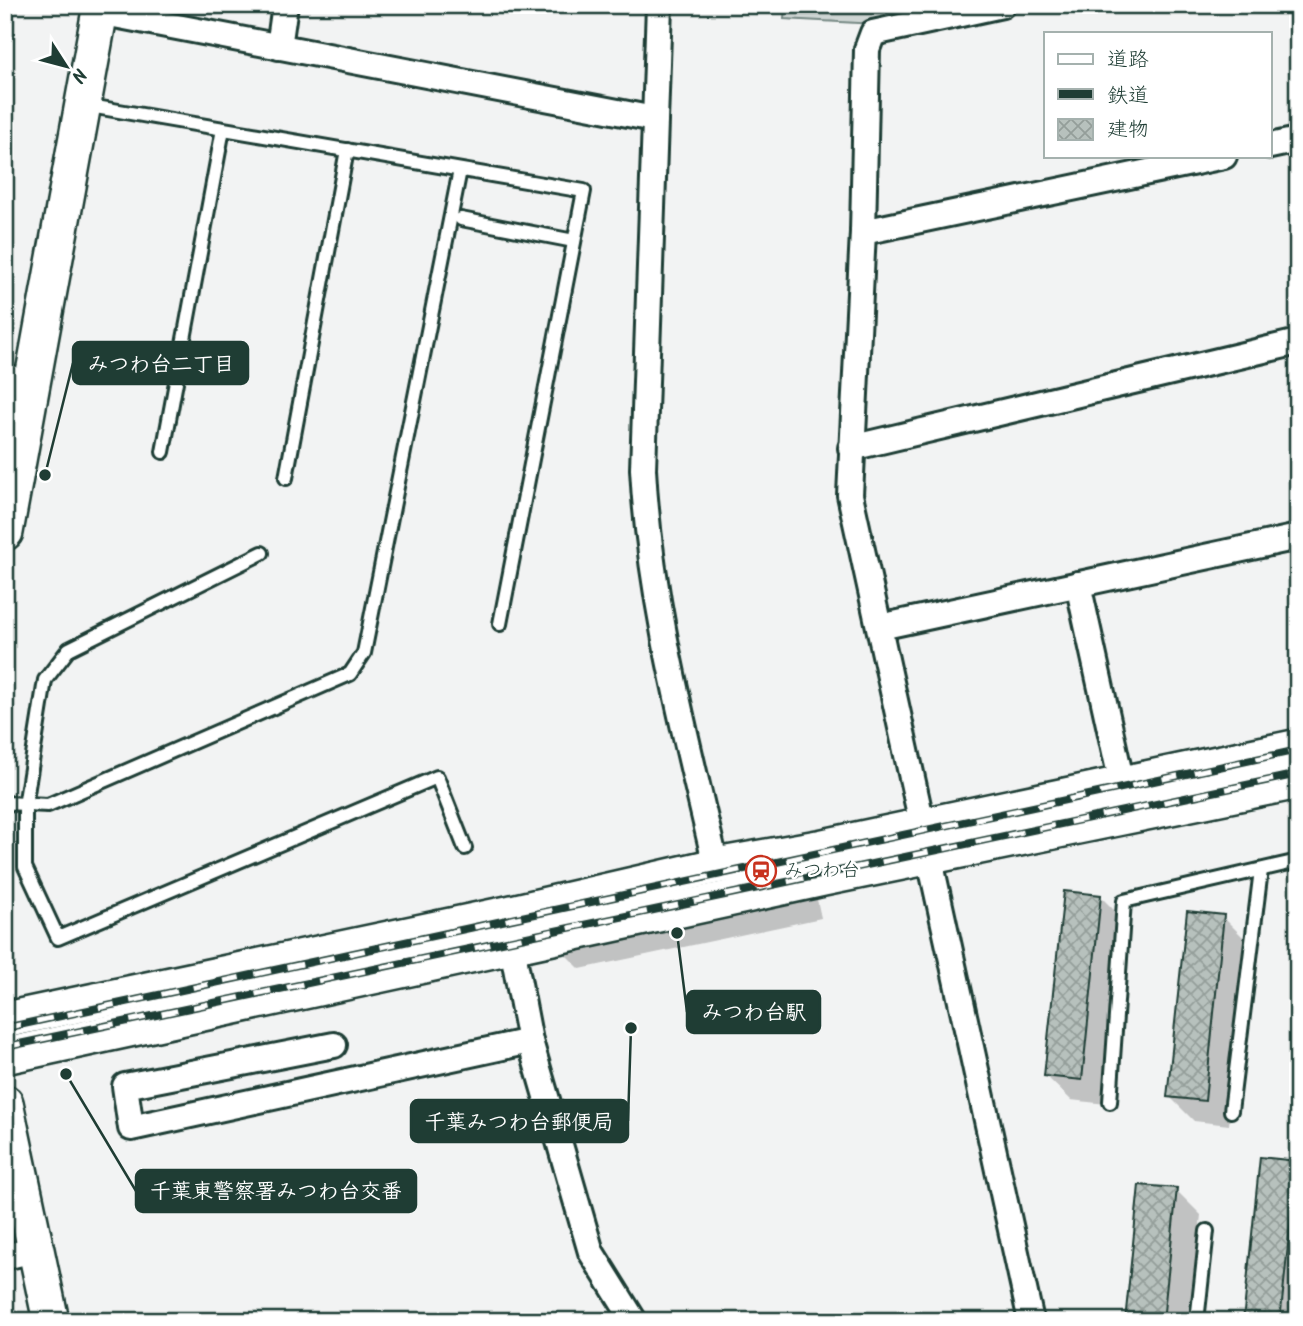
<svg xmlns="http://www.w3.org/2000/svg" width="1303" height="1326" viewBox="0 0 1303 1326" font-family="Kalam,'Klee One',sans-serif">
  <style>
    .park { fill: url(#park-crowns); stroke: #768984; stroke-width: 2 }
    .shadow { fill: #0003 }
    .building { fill: url(#building-cross-hatch); stroke: #1f3d34; stroke-width: 2 }
    .lines { fill: none; stroke-linecap: round; stroke-linejoin: round }
    .lane-casing { stroke: #1f3d34; stroke-width: 18 }
    .street-casing { stroke: #1f3d34; stroke-width: 30 }
    .secondary-casing { stroke: #1f3d34; stroke-width: 40 }
    .lane { stroke: #fff; stroke-width: 12 }
    .street { stroke: #fff; stroke-width: 24 }
    .secondary { stroke: #fff; stroke-width: 35 }
    .rail-casing { stroke: #1f3d34; stroke-width: 8 }
    .rail { stroke: #fff; stroke-width: 5; stroke-dasharray: 16; stroke-linecap: butt }
    .labels { text-anchor: middle; dominant-baseline: central; stroke-width: 5; stroke-linejoin: round; paint-order: stroke }
    .poi-label { font-size: 19px; fill: #1f3d34; stroke: #fff; text-anchor: start }
    .leader { fill: none; stroke: #1f3d34; stroke-width: 2.5 }
    .callout-dot { fill: #1f3d34; stroke: #fff; stroke-width: 2.5 }
    .callout { fill: #1f3d34; stroke: #1f3d34; stroke-width: 2.5 }
    .callout-label { font-size: 21px; text-anchor: middle; font-weight: bold; fill: #fff }
  </style>
  <defs>
    <pattern id="park-crowns" width="20" height="18" patternUnits="userSpaceOnUse" patternTransform="scale(1.75)"><rect width="20" height="18" fill="#ced5d3"/><path d="M2 6a3 3 0 1 1 6 0M12 15a3 3 0 1 1 6 0" fill="none" stroke="#b0b8b6"/></pattern>
    <pattern id="building-cross-hatch" width="8" height="8" patternUnits="userSpaceOnUse" patternTransform="scale(1.75)"><rect width="8" height="8" fill="#b7c1bd"/><path d="M0 0l8 8M0 8l8-8" fill="none" stroke="#949e9a"/></pattern>
  </defs>
  <rect width="100%" height="100%" fill="#f2f3f3"/>
  <filter id="ink" filterUnits="userSpaceOnUse"><feTurbulence type="fractalNoise" baseFrequency=".0143" numOctaves="2"/><feDisplacementMap in="SourceGraphic" scale="14" xChannelSelector="R" yChannelSelector="G"/><feConvolveMatrix kernelMatrix="1 2 1 2 8 2 1 2 1" color-interpolation-filters="sRGB"/></filter>
  <g filter="url(#ink)">
    <polygon class="park" points="785,5 962,5 877,24 784,19"/>
    <g class="shadow">
      <polygon points="808,857 821,918 580,969 563,952"/>
      <polygon points="1100,896 1125,921 1106,1104 1071,1100 1046,1076"/>
      <polygon points="1223,917 1248,942 1229,1125 1194,1121 1169,1096"/>
      <polygon points="1296,1163 1298,1321 1244,1321"/>
      <polygon points="1176,1190 1201,1215 1189,1321 1127,1321"/>
    </g>
    <g class="building">
      <polygon points="1064,891 1101,895 1082,1080 1044,1076"/>
      <polygon points="1187,911 1224,915 1205,1101 1167,1097"/>
      <polygon points="1260,1157 1297,1161 1280,1321 1243,1321"/>
      <polygon points="1139,1185 1177,1188 1163,1321 1125,1321"/>
    </g>
    <g class="lines">
      <g class="lane-casing">
        <g id="lane">
          <polyline points="84,105 584,191 500,624"/>
          <polyline points="461,219 574,241"/>
          <polyline points="163,452 223,129"/>
          <polyline points="286,478 347,150"/>
          <polyline points="262,553 69,649 45,680 25,806 25,867 58,938 437,777 465,848"/>
          <polyline points="5,803 48,805 350,674 364,653 460,170"/>
          <polyline points="1110,1102 1124,901 1298,861"/>
          <polyline points="1231,1111 1261,870"/>
          <polyline points="1197,1321 1207,1231"/>
        </g>
      </g>
      <g class="street-casing">
        <g id="street">
          <path d="M659 5 643 469C650 604 686 735 716 866"/>
          <polyline points="1002,5 873,33 867,49 863,232 850,495 1031,1321"/>
          <polyline points="99,12 654,119"/>
          <polyline points="279,47 285,5"/>
          <polyline points="1270,146 1298,140"/>
          <polyline points="863,232 1224,156"/>
          <polyline points="5,377 33,383"/>
          <polyline points="851,448 1298,342"/>
          <polyline points="1078,584 1122,784"/>
          <polyline points="880,627 1298,537"/>
          <polyline points="512,947 530,1041 591,1252 634,1321"/>
          <polyline points="334,1045 125,1086 131,1128 530,1041"/>
          <polyline points="5,1257 37,1249"/>
        </g>
      </g>
      <g class="secondary-casing">
        <g id="secondary">
          <polyline points="5,532 101,5"/>
          <polyline points="5,1020 507,914 716,866 818,848 1298,747"/>
          <polyline points="5,1056 824,878 1298,781"/>
          <polyline points="5,1103 51,1321"/>
        </g>
      </g>
      <use href="#lane" class="lane"/>
      <use href="#street" class="street"/>
      <use href="#secondary" class="secondary"/>
      <g class="rail-casing">
        <g id="rail">
          <polyline points="5,1028 1298,750"/>
          <polyline points="5,1047 1298,774"/>
        </g>
      </g>
      <use href="#rail" class="rail"/>
    </g>
  </g>
  <defs>
    <g id="station-ring" transform="scale(1.575)"><circle r="9.5" fill="#fff" stroke="#c8321e" stroke-width="1.5"/><path d="M-3-6H3Q5-6 5-4V2Q5 4 3 4L4.5 6H3L1.5 4h-3L-3 6H-4.5L-3 4Q-5 4-5 2V-4Q-5-6-3-6ZM-3.5-4v3h7v-3ZM-3.5 1v1.5H-2V1ZM2 1v1.5H3.5V1Z" fill="#c8321e"/></g>
  </defs>
  <g fill-rule="evenodd">
    <use href="#station-ring" x="761" y="871"/>
  </g>
  <g class="labels">
    <g class="poi-label">
      <text x="784" y="871">みつわ台</text>
    </g>
  </g>
  <path class="leader" d="M45 475L73 363M677 933L687 1012M631 1028L628 1121M66 1074L136 1191"/>
  <g class="callout-dot">
    <circle cx="45" cy="475" r="7"/>
    <circle cx="677" cy="933" r="7"/>
    <circle cx="631" cy="1028" r="7"/>
    <circle cx="66" cy="1074" r="7"/>
  </g>
  <g class="callout">
    <rect x="73" y="342" width="175" height="42" rx="7"/>
    <rect x="687" y="991" width="133" height="42" rx="7"/>
    <rect x="411" y="1100" width="217" height="42" rx="7"/>
    <rect x="136" y="1170" width="280" height="42" rx="7"/>
  </g>
  <g class="callout-label">
    <text x="161" y="371">みつわ台二丁目</text>
    <text x="754" y="1019">みつわ台駅</text>
    <text x="519" y="1129">千葉みつわ台郵便局</text>
    <text x="276" y="1198">千葉東警察署みつわ台交番</text>
  </g>
  <rect width="1303" height="1326" fill="none" stroke="#fff" stroke-width="28"/>
  <rect x="14" y="14" width="1275" height="1298" fill="none" stroke="#1f3d34" stroke-width="2.5" filter="url(#ink)"/>
  <rect x="1044" y="32" width="228" height="126" fill="#ffffff" stroke="#a5b1ae" stroke-width="2"/>
  <rect x="1058" y="54" width="35" height="10" fill="#ffffff" stroke="#a5b1ae" stroke-width="2"/>
  <text x="1107" y="66" font-size="21" fill="#1f3d34">道路</text>
  <rect x="1058" y="89" width="35" height="10" fill="#1f3d34" stroke="#a5b1ae" stroke-width="2"/>
  <text x="1107" y="102" font-size="21" fill="#1f3d34">鉄道</text>
  <rect x="1058" y="119" width="35" height="21" fill="url(#building-cross-hatch)" stroke="#a5b1ae" stroke-width="2"/>
  <text x="1107" y="136" font-size="21" fill="#1f3d34">建物</text>
  <g transform="translate(66 66) rotate(126)" stroke="#ffffff" stroke-width="5" paint-order="stroke">
  <path d="M0-5L12 26L0 18L-12 26Z" fill="#1f3d34"/>
  <text y="-10" font-size="19" font-weight="bold" text-anchor="middle" fill="#1f3d34">N</text>
  </g>
</svg>
